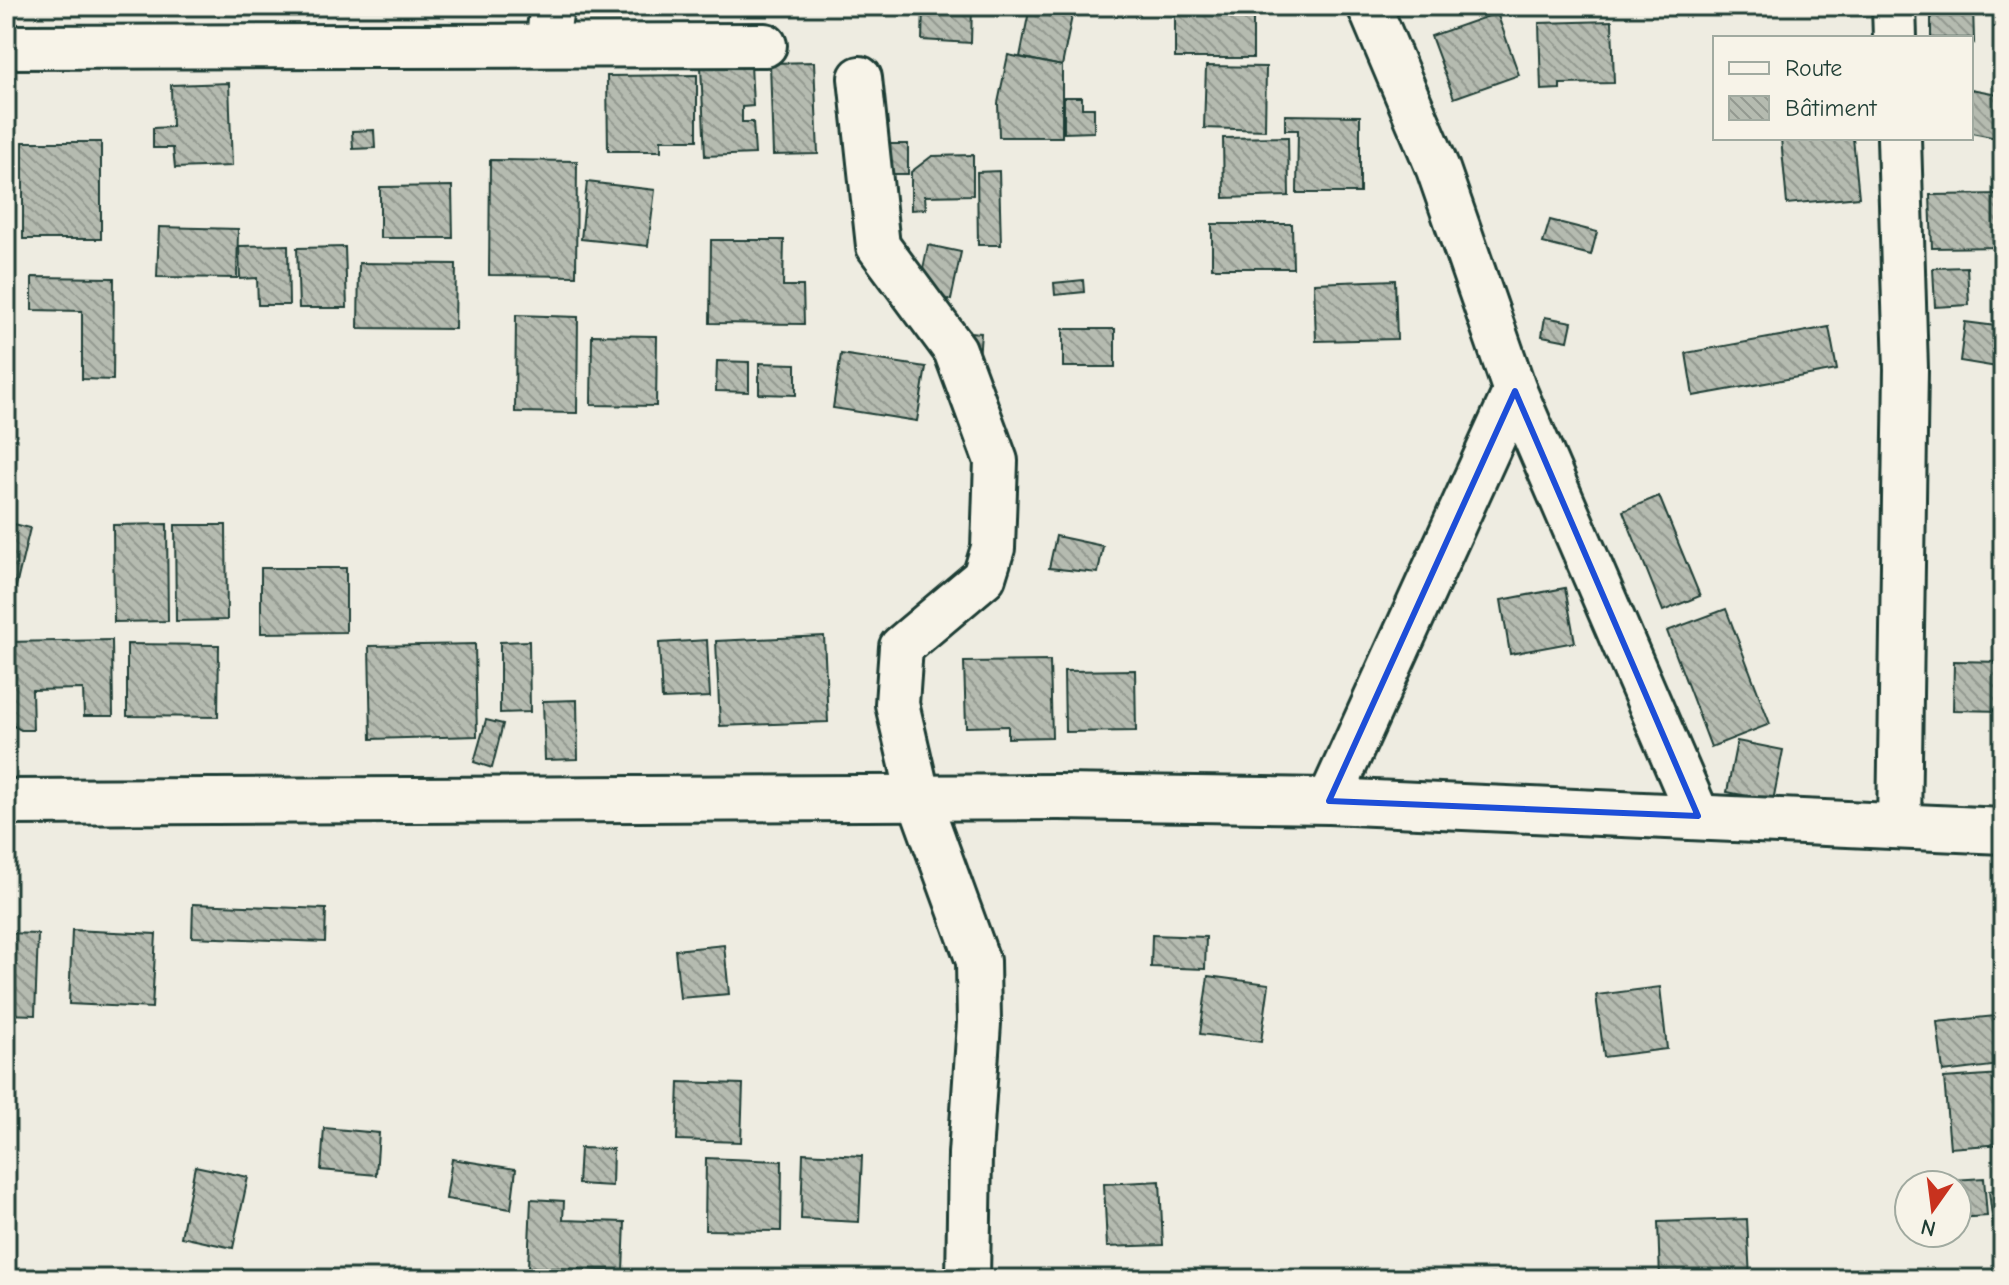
<svg xmlns="http://www.w3.org/2000/svg" width="2009" height="1285" viewBox="0 0 2009 1285" font-family="'Comic Neue',sans-serif">
  <style>
    .building { fill: url(#building-back-hatch); stroke: #1f3d34; stroke-width: 2 }
    .lines { fill: none; stroke-linecap: round; stroke-linejoin: round }
    .street-casing { stroke: #1f3d34; stroke-width: 48 }
    .secondary-casing { stroke: #1f3d34; stroke-width: 50 }
    .street { stroke: #f7f3e8; stroke-width: 42 }
    .secondary { stroke: #f7f3e8; stroke-width: 44 }
    .marked { fill: none; stroke: #1d4ed8; stroke-width: 6; stroke-linejoin: round }
  </style>
  <defs>
    <pattern id="building-back-hatch" width="6" height="6" patternUnits="userSpaceOnUse" patternTransform="scale(2)"><rect width="6" height="6" fill="#b5bbb0"/><path d="M-1 5l2 2M0 0l6 6M5-1l2 2" fill="none" stroke="#939990"/></pattern>
  </defs>
  <rect width="100%" height="100%" fill="#eeece1"/>
  <filter id="ink" filterUnits="userSpaceOnUse"><feTurbulence type="fractalNoise" baseFrequency=".0125" numOctaves="2"/><feDisplacementMap in="SourceGraphic" scale="16" xChannelSelector="R" yChannelSelector="G"/><feConvolveMatrix kernelMatrix="1 2 1 2 8 2 1 2 1" color-interpolation-filters="sRGB"/></filter>
  <g filter="url(#ink)">
    <g class="building">
      <polygon points="923,6 972,6 971,43 922,40"/>
      <polygon points="1030,6 1074,6 1062,66 1020,57"/>
      <rect x="1175" y="6" width="78" height="52"/>
      <rect x="1253" y="6" width="37" height="9"/>
      <polygon points="1931,6 1973,6 1974,42 1971,38 1931,38"/>
      <polygon points="1497,13 1519,75 1454,98 1431,36"/>
      <polygon points="1612,21 1614,83 1560,84 1560,89 1541,90 1539,23"/>
      <polygon points="1008,55 1062,66 1062,137 999,137 998,103"/>
      <polygon points="814,62 818,154 773,155 770,63"/>
      <polygon points="751,64 753,106 742,107 742,122 753,122 755,154 705,156 701,66"/>
      <polygon points="1206,66 1266,67 1265,130 1204,128"/>
      <polygon points="697,75 697,140 661,140 661,151 608,151 607,76"/>
      <polygon points="229,83 232,166 175,168 173,148 153,148 153,128 172,127 171,85"/>
      <polygon points="1971,89 2003,95 2002,139 1971,133"/>
      <polygon points="1064,97 1082,97 1082,108 1094,108 1094,132 1064,133"/>
      <polygon points="1285,115 1360,116 1360,193 1297,193 1298,130 1285,130"/>
      <polygon points="374,130 375,148 353,149 352,131"/>
      <polygon points="1288,137 1289,196 1224,198 1223,138"/>
      <polygon points="1781,138 1853,138 1859,197 1787,204"/>
      <rect x="23" y="142" width="78" height="97"/>
      <rect x="882" y="144" width="26" height="30"/>
      <polygon points="973,155 973,195 925,196 926,209 911,210 911,172 932,156"/>
      <polygon points="490,160 577,161 576,276 489,275"/>
      <rect x="6" y="162" width="6" height="18"/>
      <polygon points="999,171 1001,245 978,245 977,172"/>
      <polygon points="587,182 655,190 648,246 581,239"/>
      <polygon points="452,186 453,238 380,238 380,187"/>
      <polygon points="2003,194 2003,247 1932,248 1930,195"/>
      <polygon points="1550,220 1597,232 1591,255 1543,243"/>
      <polygon points="1212,224 1292,224 1293,268 1212,268"/>
      <polygon points="159,227 238,229 237,278 157,277"/>
      <polygon points="711,240 784,240 783,286 803,286 804,324 710,323"/>
      <polygon points="288,245 289,305 258,305 257,278 240,279 239,246"/>
      <polygon points="928,245 961,252 951,300 918,293"/>
      <polygon points="345,247 347,308 299,308 297,248"/>
      <polygon points="359,263 456,264 455,329 358,328"/>
      <polygon points="1967,267 1969,305 1935,307 1933,268"/>
      <polygon points="32,277 114,278 113,380 82,379 82,311 32,310"/>
      <polygon points="1083,280 1084,292 1055,295 1054,283"/>
      <polygon points="1395,280 1397,339 1316,341 1314,283"/>
      <polygon points="516,315 578,317 577,413 515,412"/>
      <polygon points="1545,317 1572,322 1568,341 1542,336"/>
      <polygon points="1965,322 2003,327 2003,368 1960,361"/>
      <polygon points="1829,327 1837,370 1693,396 1686,353"/>
      <rect x="1063" y="329" width="52" height="38"/>
      <polygon points="969,332 981,333 979,360 967,359"/>
      <polygon points="592,335 657,336 656,406 591,405"/>
      <polygon points="841,354 926,367 917,421 833,408"/>
      <polygon points="717,361 749,362 749,392 716,391"/>
      <polygon points="759,363 796,364 796,395 759,394"/>
      <polygon points="6,397 14,400 6,425"/>
      <polygon points="1659,496 1700,596 1663,611 1623,511"/>
      <polygon points="6,522 30,528 12,603 6,602"/>
      <polygon points="167,524 168,621 114,622 113,525"/>
      <polygon points="175,525 226,525 227,620 176,621"/>
      <polygon points="1056,536 1103,546 1098,573 1049,568"/>
      <polygon points="261,568 346,568 346,632 261,633"/>
      <polygon points="1565,588 1575,642 1510,654 1501,600"/>
      <polygon points="1726,609 1770,724 1711,747 1667,631"/>
      <polygon points="824,636 828,722 720,726 716,641"/>
      <polygon points="112,640 113,716 84,716 83,689 32,690 33,730 21,730 6,722 6,642"/>
      <polygon points="707,640 710,697 662,699 659,643"/>
      <polygon points="529,641 530,712 500,713 500,642"/>
      <polygon points="127,644 219,645 218,717 127,716"/>
      <polygon points="475,644 477,736 371,739 369,646"/>
      <polygon points="1050,661 1052,737 1008,738 1008,726 966,727 964,662"/>
      <polygon points="1954,661 2003,662 2003,711 1953,710"/>
      <polygon points="1135,670 1136,731 1065,732 1064,671"/>
      <polygon points="577,700 578,759 545,760 543,701"/>
      <polygon points="486,720 503,724 492,768 474,762"/>
      <polygon points="1737,741 1783,750 1773,801 1727,792"/>
      <polygon points="193,904 326,909 325,942 192,937"/>
      <polygon points="72,930 156,934 152,1008 69,1004"/>
      <polygon points="6,933 38,934 35,1015 6,1014"/>
      <polygon points="1152,935 1206,937 1205,969 1151,967"/>
      <polygon points="724,945 729,994 680,998 675,950"/>
      <polygon points="1208,976 1269,984 1261,1042 1200,1034"/>
      <polygon points="1660,987 1667,1049 1604,1057 1596,995"/>
      <polygon points="1995,1016 2001,1065 1943,1072 1937,1022"/>
      <polygon points="2001,1074 2003,1144 1950,1148 1944,1078"/>
      <polygon points="679,1082 743,1084 741,1142 677,1140"/>
      <polygon points="324,1128 379,1133 376,1175 321,1170"/>
      <polygon points="580,1148 613,1149 612,1186 578,1184"/>
      <polygon points="803,1153 862,1156 859,1222 801,1219"/>
      <polygon points="706,1158 782,1161 781,1231 705,1230"/>
      <polygon points="452,1159 516,1169 511,1209 446,1199"/>
      <polygon points="195,1166 248,1177 233,1248 181,1237"/>
      <polygon points="1984,1178 1987,1216 1957,1218 1957,1185 1937,1185 1937,1181"/>
      <polygon points="1160,1181 1163,1245 1107,1247 1104,1184"/>
      <polygon points="2003,1189 2003,1232 1994,1233 1989,1191"/>
      <polygon points="531,1199 564,1201 563,1220 625,1222 623,1271 528,1267"/>
      <polygon points="1747,1219 1750,1279 1660,1279 1658,1222"/>
      <polygon points="1499,1274 1499,1279 1454,1279 1454,1278"/>
    </g>
    <g class="lines">
      <g class="street-casing">
        <g id="street">
          <polyline points="1369,6 1438,169 1515,391 1698,816"/>
          <polyline points="1894,6 1895,38"/>
          <polyline points="547,44 552,6"/>
          <polyline points="6,47 765,45"/>
          <polyline points="860,78 878,246 955,350 996,461 993,548 984,577 901,647 897,704 919,799 978,961 979,1023 970,1154 968,1279"/>
          <polyline points="1329,801 1515,391"/>
          <polyline points="1899,826 1906,369 1899,138"/>
        </g>
      </g>
      <g class="secondary-casing">
        <polyline id="secondary" points="6,802 1059,797 1329,801 2003,831"/>
      </g>
      <use href="#street" class="street"/>
      <use href="#secondary" class="secondary"/>
    </g>
  </g>
  <path class="marked" d="M1515 391 1698 816 1329 801Z"/>
  <rect width="2009" height="1285" fill="none" stroke="#f7f3e8" stroke-width="32"/>
  <rect x="16" y="16" width="1977" height="1253" fill="none" stroke="#1f3d34" stroke-width="3" filter="url(#ink)"/>
  <rect x="1713" y="36" width="260" height="104" fill="#f7f3e8" stroke="#a1aaa0" stroke-width="2"/>
  <rect x="1729" y="62" width="40" height="12" fill="#f7f3e8" stroke="#a1aaa0" stroke-width="2"/>
  <text x="1785" y="76" font-size="24" fill="#1f3d34">Route</text>
  <rect x="1729" y="96" width="40" height="24" fill="url(#building-back-hatch)" stroke="#a1aaa0" stroke-width="2"/>
  <text x="1785" y="116" font-size="24" fill="#1f3d34">Bâtiment</text>
  <g transform="translate(1933 1209) rotate(194)"><circle r="38" fill="#f7f3e8" stroke="#a1aaa0" stroke-width="2"/>
  <path d="M0-6L14 30L0 20L-14 30Z" fill="#c8321e"/>
  <text y="-12" font-size="22" font-weight="bold" text-anchor="middle" fill="#1f3d34">N</text>
  </g>
</svg>
